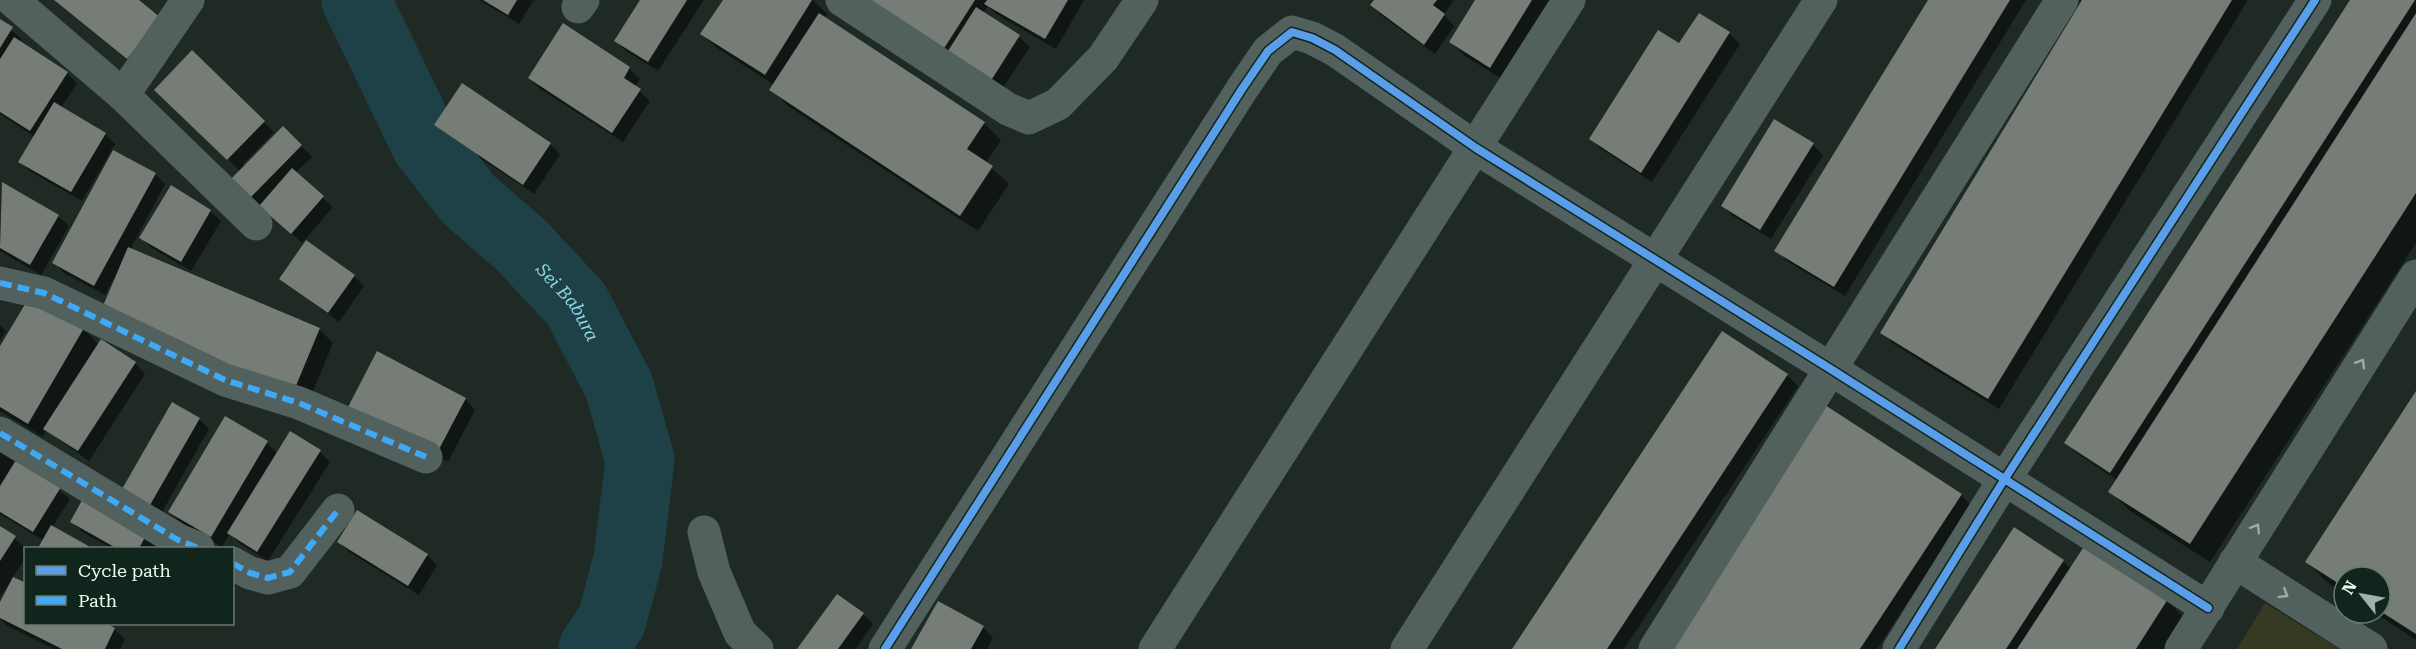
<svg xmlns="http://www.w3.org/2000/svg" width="2416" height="649" viewBox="0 0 2416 649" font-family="'Roboto Serif',serif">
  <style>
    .green { fill: #373a23 }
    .shadow { fill: #0007 }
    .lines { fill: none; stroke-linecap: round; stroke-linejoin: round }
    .river { stroke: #1e4148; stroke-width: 69 }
    .building { fill: #757d76 }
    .minor { stroke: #52605e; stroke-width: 33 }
    .quiet { stroke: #3fa9f5; stroke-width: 6; stroke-dasharray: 12 6; stroke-linecap: butt }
    .cycleway-casing { stroke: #10251b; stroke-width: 11 }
    .cycleway { stroke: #5a9eea; stroke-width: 8 }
    .oneway { stroke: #9eaca8 }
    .labels { text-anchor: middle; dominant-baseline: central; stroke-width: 6; stroke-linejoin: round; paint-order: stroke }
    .water-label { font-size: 18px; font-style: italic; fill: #8cd3e3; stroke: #10251b }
  </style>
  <rect width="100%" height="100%" fill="#1f2a25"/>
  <polygon class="green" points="2265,603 2339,649 2237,649"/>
  <g class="shadow">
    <polygon points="54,0 136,0 138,68 57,3"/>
    <polygon points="479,0 534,0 519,24"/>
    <polygon points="642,0 704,0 658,71 626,51 616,41"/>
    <polygon points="724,0 813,0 827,14 824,18 984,123 1001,140 986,163 1009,184 978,231 788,106 771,89 774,85 717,48 702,34"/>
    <polygon points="861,0 1084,0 1056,49 996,14 988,6 983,13 1019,37 1030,47 1003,88"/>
    <polygon points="1376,0 1454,0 1444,15 1454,26 1435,54 1382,16 1372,5"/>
    <polygon points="1477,0 1554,0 1505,81 1465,56 1451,42"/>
    <polygon points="1930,0 2026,0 1845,296 1787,261 1776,250"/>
    <polygon points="2084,0 2248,0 1999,409 1892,343 1882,332"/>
    <polygon points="2351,0 2416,0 2416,243 2210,562 2130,511 2110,491 2117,480 2076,453 2066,443"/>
    <polygon points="1699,15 1729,34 1740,44 1652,182 1601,149 1591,139 1680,45"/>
    <polygon points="0,21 22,39 20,43 67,73 77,83 61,108 105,134 115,144 111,151 155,174 165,184 130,250 319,329 333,343 307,406 116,281 113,280 105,295 64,273 54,263 114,152 111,151 82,201 31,172 20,162 35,137 0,114"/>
    <polygon points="563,25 629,69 640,79 635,87 650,101 623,142 540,89 529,78"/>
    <polygon points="192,52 274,132 243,164 245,166 283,128 312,157 295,173 333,207 302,243 272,216 259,209 231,181 240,171 156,90"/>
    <polygon points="436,125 550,144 560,154 534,194 446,135"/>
    <polygon points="1813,145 1823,155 1771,239 1733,216 1723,206"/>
    <polygon points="2,184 58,216 69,226 41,275 0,251"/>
    <polygon points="210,211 221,221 191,271 152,248 141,238"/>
    <polygon points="354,276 364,286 339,322 281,279"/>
    <polygon points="0,325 6,331 0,340"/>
    <polygon points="84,329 99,345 135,363 145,374 89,461 46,430 43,437 0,411 0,349"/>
    <polygon points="1722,333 1787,375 1798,386 1624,649 1514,649"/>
    <polygon points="2416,394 2416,640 2375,613 2380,613 2380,577 2344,577 2344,593 2327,582 2307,562"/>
    <polygon points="465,399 475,410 448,462 360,417"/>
    <polygon points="225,418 267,443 278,454 291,433 320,452 330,462 268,561 239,543 230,533 222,547 180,522 170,511"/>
    <polygon points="199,419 209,429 157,521 131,506"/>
    <polygon points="0,444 70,499 52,528 89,548 39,548 44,541 0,514"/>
    <polygon points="1961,495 1971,506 1877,649 1667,649"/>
    <polygon points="85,497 158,544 155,548 111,548 82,532 72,521"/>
    <polygon points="0,527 26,548 26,558 12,578 26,624 103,624 114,629 125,639 120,649 54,649 6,625 0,619 0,605 10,586 8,585 0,597"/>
    <polygon points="339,542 427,555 437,565 419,595 349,552"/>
    <polygon points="2063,561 2071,569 2167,601 2187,620 2168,649 1937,649"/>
    <polygon points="863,614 873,624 856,649 799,649"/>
    <polygon points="983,627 993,638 987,649 913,649"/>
  </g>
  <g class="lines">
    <path class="river" id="s1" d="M356 0 426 145 469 200 521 245 576 304 619 386 640 460 628 559 612 620 593 649"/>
  </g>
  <g class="building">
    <polygon points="54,0 139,0 161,18 127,59"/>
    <polygon points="483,0 517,0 508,15"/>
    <polygon points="640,0 687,0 648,62 614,41"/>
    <polygon points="723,0 812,0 765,75 700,34"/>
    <polygon points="864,0 975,0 943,50"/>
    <polygon points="987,0 1068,0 1045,39 984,4"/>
    <polygon points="1374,0 1437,0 1433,5 1445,14 1424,45 1370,5"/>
    <polygon points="1475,0 1532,0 1490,68 1449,42"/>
    <polygon points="1928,0 2010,0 1834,287 1774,251"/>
    <polygon points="2082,0 2232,0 1988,399 1880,333"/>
    <polygon points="2350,0 2415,0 2110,473 2064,443"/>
    <polygon points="976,7 1020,35 992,79 948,51"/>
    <polygon points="819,13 985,122 967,149 993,166 960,216 769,90"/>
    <polygon points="1699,13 1730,32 1641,173 1589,139 1658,30 1679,43"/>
    <polygon points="2416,13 2416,193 2190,544 2108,492"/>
    <polygon points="0,19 13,27 0,48"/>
    <polygon points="563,23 630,67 624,78 641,89 612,133 528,78"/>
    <polygon points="14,37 68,72 30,131 0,112 0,59"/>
    <polygon points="192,50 265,121 227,160 154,90"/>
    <polygon points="462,83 551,143 523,185 434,125"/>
    <polygon points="54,102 106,133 71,192 18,162"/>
    <polygon points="1774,119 1814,143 1760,230 1721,206"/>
    <polygon points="283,126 302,145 248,200 229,181"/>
    <polygon points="113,150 156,173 94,286 52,263"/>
    <polygon points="292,168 324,196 291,234 259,206"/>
    <polygon points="2,182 59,215 30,265 0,248"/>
    <polygon points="171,185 211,210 181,262 139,238"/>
    <polygon points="306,240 355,275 328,313 279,279"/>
    <polygon points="128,247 320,328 293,393 100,313"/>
    <polygon points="30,296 84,328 28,424 0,407 0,346"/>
    <polygon points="1722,331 1788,374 1607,649 1512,649"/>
    <polygon points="101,339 136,362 78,451 43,429"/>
    <polygon points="377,351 466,398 437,453 348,407"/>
    <polygon points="2416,391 2416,634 2380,611 2380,577 2344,577 2344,587 2305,562"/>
    <polygon points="172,402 200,418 146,512 118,496"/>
    <polygon points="1825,405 1962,494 1860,649 1665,649"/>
    <polygon points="225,416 268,441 211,537 168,512"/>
    <polygon points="290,431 321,450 257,552 227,533"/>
    <polygon points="16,460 61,487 33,532 0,512 0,486"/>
    <polygon points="85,495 148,532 139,548 116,548 70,522"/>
    <polygon points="357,510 428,554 408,586 337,542"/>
    <polygon points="51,525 92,548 38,548"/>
    <polygon points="0,526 16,536 0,561"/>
    <polygon points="2014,527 2064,560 2006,649 1935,649"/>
    <polygon points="2085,545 2168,599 2136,649 2017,649"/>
    <polygon points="13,577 26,583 26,624 107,624 115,628 105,649 62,649 0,618 0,602"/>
    <polygon points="837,594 864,613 838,649 797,649"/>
    <polygon points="938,601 984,626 971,649 911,649"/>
  </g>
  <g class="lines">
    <g class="minor">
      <polyline points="12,0 123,95 256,224"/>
      <polyline points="842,0 1008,109 1029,118 1058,104 1103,58 1142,0"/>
      <polyline points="578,7 583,0"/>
      <polyline points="123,95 188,0"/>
      <polyline points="0,283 44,293 225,380 299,403 426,457"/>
      <polyline points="0,433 178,540 198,548"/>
      <polyline points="704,532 714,572 740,633 757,649"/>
      <polyline points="2235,562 2371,649"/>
      <polyline points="232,563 250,573 268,578 290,572 338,510"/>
      <polyline points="885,649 1242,89 1268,51 1292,32 1312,38 1335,50 1476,148 1829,368 2208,608"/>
      <polyline points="1155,649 1569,0"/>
      <polyline points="1407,649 1821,0"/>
      <polyline points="1655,649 2062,0"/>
      <polyline points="1899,649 2004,480 2315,0"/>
      <polyline points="2181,649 2416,276"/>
    </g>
    <g class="quiet">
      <polyline points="0,283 44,293 225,380 299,403 426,457"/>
      <polyline points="0,433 178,540 198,548"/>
      <polyline points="232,563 250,573 268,578 290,572 338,510"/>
    </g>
    <g class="cycleway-casing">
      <g id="cycleway">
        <polyline points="885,649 1242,89 1268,51 1292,32 1312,38 1335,50 1476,148 1829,368 2208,608"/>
        <polyline points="1899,649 2004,480 2315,0"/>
      </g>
    </g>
    <use href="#cycleway" class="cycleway"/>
  </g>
  <defs><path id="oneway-chevron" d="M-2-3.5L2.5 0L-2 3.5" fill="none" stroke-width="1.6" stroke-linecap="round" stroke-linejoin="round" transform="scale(1.5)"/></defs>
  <g class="oneway">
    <use href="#oneway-chevron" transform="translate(2361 363) rotate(-58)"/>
    <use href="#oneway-chevron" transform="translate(2256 528) rotate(-58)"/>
    <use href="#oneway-chevron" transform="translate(2284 594) rotate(32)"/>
  </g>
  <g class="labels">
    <g class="water-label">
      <text stroke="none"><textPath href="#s1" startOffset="374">Sei Babura</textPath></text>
    </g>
  </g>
  <rect x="24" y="547" width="210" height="78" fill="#10251b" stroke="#687a71" stroke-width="1.5"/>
  <rect x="36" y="566" width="30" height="9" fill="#5a9eea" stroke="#687a71" stroke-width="1.5"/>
  <text x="78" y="577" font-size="18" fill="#ebf9f1">Cycle path</text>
  <rect x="36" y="596" width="30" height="9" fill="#3fa9f5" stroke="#687a71" stroke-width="1.5"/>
  <text x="78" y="607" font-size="18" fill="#ebf9f1">Path</text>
  <g transform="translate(2362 595) rotate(301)"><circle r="28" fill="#10251b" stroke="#687a71" stroke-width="1.5"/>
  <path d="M0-4.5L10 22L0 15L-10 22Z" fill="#a4b1aa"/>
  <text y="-9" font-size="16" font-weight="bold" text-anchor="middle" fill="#ebf9f1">N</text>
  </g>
</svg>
